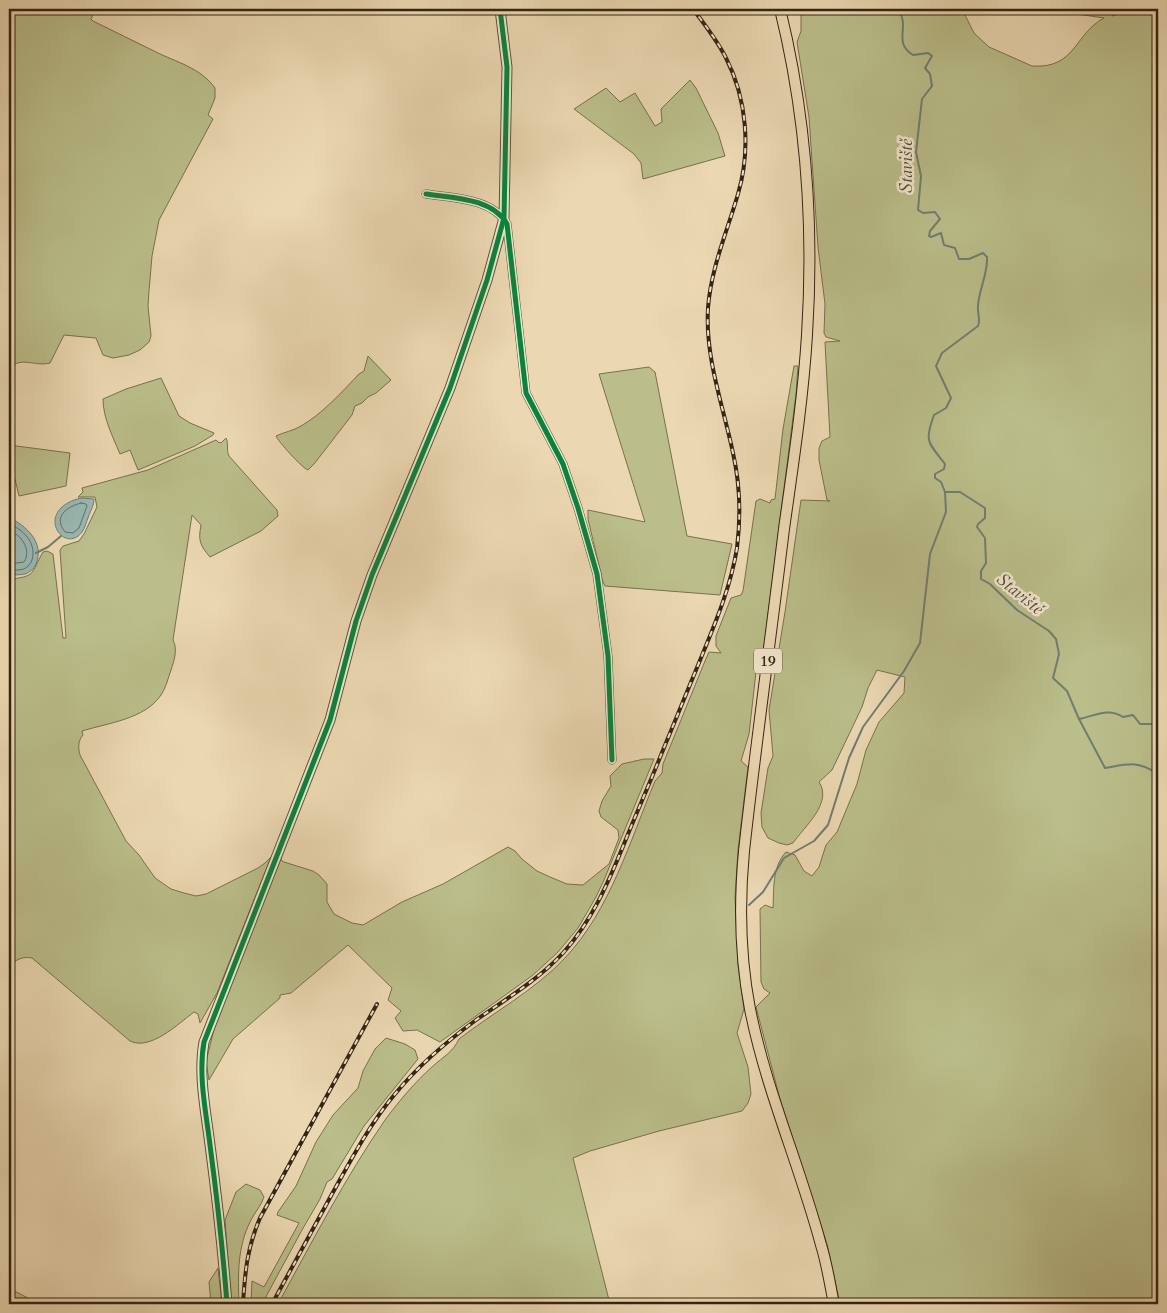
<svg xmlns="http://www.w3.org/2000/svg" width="1167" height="1313" viewBox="0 0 1167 1313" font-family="Cardo,serif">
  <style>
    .green { fill: #babe8a; stroke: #77714e }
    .water { fill: #99b9b3; stroke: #717d73 }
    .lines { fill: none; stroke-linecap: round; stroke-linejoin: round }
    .shore { stroke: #666e63; stroke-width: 1 }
    .stream { stroke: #717d73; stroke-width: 2 }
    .minor-casing { stroke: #62513b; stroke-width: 9 }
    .tertiary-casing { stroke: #62513b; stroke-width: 11 }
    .primary-casing { stroke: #342413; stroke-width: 12 }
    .minor { stroke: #f2e6cd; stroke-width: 7 }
    .tertiary { stroke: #f2e6cd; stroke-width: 9 }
    .primary { stroke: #ebd8b2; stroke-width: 10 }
    .rail-casing { stroke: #342413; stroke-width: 4 }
    .rail { stroke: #f2e6cd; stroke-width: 2; stroke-dasharray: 5.5; stroke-linecap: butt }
    .cycleway-casing { stroke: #f2e6cd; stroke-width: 8 }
    .cycleway { stroke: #00873e; stroke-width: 5 }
    .labels { text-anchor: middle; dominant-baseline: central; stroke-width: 5; stroke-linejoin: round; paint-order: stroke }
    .shield { fill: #f2e6cd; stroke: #6d5e4b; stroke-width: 1 }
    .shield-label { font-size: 15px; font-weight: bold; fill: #342413 }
    .water-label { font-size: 18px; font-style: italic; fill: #4d493b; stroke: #f2e6cd }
  </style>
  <rect width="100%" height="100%" fill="#ebd8b2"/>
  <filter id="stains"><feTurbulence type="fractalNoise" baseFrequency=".004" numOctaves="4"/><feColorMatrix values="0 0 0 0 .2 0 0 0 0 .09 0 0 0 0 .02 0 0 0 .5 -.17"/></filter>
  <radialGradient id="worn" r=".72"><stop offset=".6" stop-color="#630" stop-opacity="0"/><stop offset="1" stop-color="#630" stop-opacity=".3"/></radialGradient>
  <g class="green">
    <path d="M9 9H94L95 10 91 19 93 21C114 31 135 42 156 52 176 62 201 68 215 88V98L208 115 213 119 159 220 152 256 149 291 148 306 151 336 149 342 140 350 129 355 113 358 103 355 96 338 64 335 50 363C35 367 22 356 9 368Z"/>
    <path d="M801 9H962L974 33 989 47 1032 66C1076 69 1074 34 1104 18L1070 13 1065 9H1127L1112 16 1132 9H1158V1304H840L827 1244 780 1099 756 1007 770 993 764 989 761 982 760 909 765 905 773 908C774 889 772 867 786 852L795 855 804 871 812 876 819 867 826 845 837 832 857 784 866 750 879 722 904 693 905 677 877 670 868 688 862 707 832 770 819 782C833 803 804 827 793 843L787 845 779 843 768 838 762 827 761 813 768 768 773 756 769 710 785 612 801 500 830 501 827 500 819 460V448L822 441 830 437 825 342 840 341 826 337 824 333 825 304 818 247 809 117 797 42 801 31Z"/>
    <polygon points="690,80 696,88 718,133 725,156 643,179 641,163 634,154 574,109 606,88 620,102 635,93 655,126 662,122 661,109"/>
    <path d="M368 356 391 380 376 393 368 397 362 403 355 406 352 415 314 464 308 470C303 469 277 440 276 436 284 432 293 431 301 426 322 414 342 392 359 374L364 371Z"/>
    <path d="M794 366H798L796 394 763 653 758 654 749 734 741 761 748 767 738 850 735 897 738 965 744 1009 737 1033 748 1067 751 1094 748 1103 742 1111 659 1131 590 1151 573 1158 610 1304H278C312 1242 345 1178 385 1120 399 1101 415 1082 433 1066 443 1057 453 1052 459 1039 494 1012 535 990 565 958 610 910 630 841 655 781L662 773 663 764 705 661 709 652 721 653 716 646V636L731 598 741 595 743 591 756 501 760 499 770 503 771 500 775 499 783 429Z"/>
    <polygon points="649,367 655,372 687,536 732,544 720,595 605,586 603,582 588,519 588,510 645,522 599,374"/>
    <path d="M161 378 179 416 190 423 214 433 213 435 195 446 138 470 130 450 120 454C113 437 103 418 103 399L126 389Z"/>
    <path d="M226 438C229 444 226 450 229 456L277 510 278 516 261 531 210 557C200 545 198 541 201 525L192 515 173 640C178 649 174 661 171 670 168 678 166 688 161 695 145 719 108 723 82 731L83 735C78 741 78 747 80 755L126 841 139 855 155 878 171 889 184 893 196 896 206 894 258 868 265 863 271 857 217 993 200 1023 198 1014 194 1012C178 1024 150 1051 130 1041L32 958C22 956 16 960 9 966V579C36 577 31 573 43 552L47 551 53 554 63 638H66L60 550 63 546 79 541 84 534 97 507 95 497H78L83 492 82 488 148 470 216 440 218 442 221 443Z"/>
    <polygon points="9,445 70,453 66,486 19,496 15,479 10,481 11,498 9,498"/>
    <polygon points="644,759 654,759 604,880 596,897 578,928 558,952 533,975 440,1042 417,1030 403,1031 395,1018 401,1011 388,1000 392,988 348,945 291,993 280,995 280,998 233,1039 209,1080 206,1062 215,1025 281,855 281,860 284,862 313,871 319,875 327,884 327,902 334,914 352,923 363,925 402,902 443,884 508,847 515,851 522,859 537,871 550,877 567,884 583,885 609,864 619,838 618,830 601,817 599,811 602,801 611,786 610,776 622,764"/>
    <polygon points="386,1038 405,1044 415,1050 418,1059 364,1126 332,1179 327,1182 320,1199 302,1230 262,1304 251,1304 252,1281 264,1287 299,1223 277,1215 278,1212 296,1186 316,1142 333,1115 358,1088 363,1071 375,1049"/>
    <path d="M246 1184 260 1190 264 1197C261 1206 255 1212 251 1220 237 1247 238 1275 239 1304H231L225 1220 236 1192Z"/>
    <polygon points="218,1268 222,1304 211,1304 209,1282"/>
    <polygon points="9,1288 39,1304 9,1304"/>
  </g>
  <g class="water">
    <path d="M81 498 94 499C94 506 90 511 88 518 86 522 85 528 82 532 64 556 32 510 81 498Z"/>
    <path d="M9 518C26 525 45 543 36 564 34 569 30 572 25 574 20 575 14 575 9 575Z"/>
  </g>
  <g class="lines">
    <g class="shore">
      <path d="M81 503 86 504 87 506 79 528 73 533 65 532C53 517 66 507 81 503Z"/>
      <path d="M9 524C23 529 37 543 32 560 31 563 28 567 24 569 20 570 14 570 9 571"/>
      <path d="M9 530C21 535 32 549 24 562L9 564"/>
    </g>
    <g class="stream">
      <path d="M898 9C911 27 892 42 913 55L928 53 932 56 925 68 930 74 932 86 922 99 916 152 921 176 918 210 923 213 935 212 940 219 930 231 929 236 931 237 941 233 944 245 955 248 959 259H969L983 253 987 257C988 274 979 289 978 306 977 313 981 319 978 326L942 353 936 366 951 398 946 408 934 415C924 442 928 442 945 464L944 469 935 474V478L941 482 945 492H960L985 508V518L978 524 977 527 985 538 986 563 981 571V579L990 584 1017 610 1049 631 1056 639 1059 654 1053 678 1067 691 1079 719C1095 716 1108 707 1123 717L1133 715 1140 724H1152L1158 732"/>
      <polyline points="36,553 48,547 61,536"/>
      <path d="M1079 719 1105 768C1128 764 1137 760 1158 774"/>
      <polyline points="749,905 763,892 784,858 814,841 828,825 849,758 863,727 904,671 920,643 930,554 946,512 945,492"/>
    </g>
    <g class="minor-casing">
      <path id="minor" d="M426 194C453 198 492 198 507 224L526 393 563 464 578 508 597 574 608 656 612 760"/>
    </g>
    <g class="tertiary-casing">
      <path id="tertiary" d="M227 1304C223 1251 217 1198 210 1145 206 1112 198 1075 204 1042L330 720 356 621 372 575 450 388 487 280 504 218 507 67 500 9"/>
    </g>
    <g class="primary-casing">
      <path id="primary" d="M780 9C806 115 814 226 807 335 803 400 793 465 784 529 771 636 756 743 744 851 739 904 740 957 750 1009 766 1090 800 1166 821 1245 827 1264 830 1285 834 1304"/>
    </g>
    <use href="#minor" class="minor"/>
    <use href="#tertiary" class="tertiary"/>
    <use href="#primary" class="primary"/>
    <g class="rail-casing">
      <g id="rail">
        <path d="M243 1304C245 1272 247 1248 260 1218L377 1004"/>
        <path d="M272 1304C292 1268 312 1231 332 1194 351 1160 369 1125 395 1094 418 1066 446 1042 476 1020 506 999 538 980 563 953 592 921 608 883 624 844 636 814 649 785 661 755 675 721 689 687 703 653 717 619 731 585 737 548 741 516 740 484 733 453 723 405 705 358 708 308 711 268 727 232 738 194 751 150 747 99 726 58 717 40 705 25 693 9"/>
      </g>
    </g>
    <use href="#rail" class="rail"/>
    <g class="cycleway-casing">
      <g id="cycleway">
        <path d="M426 194C453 198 492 198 507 224L526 393 563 464 578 508 597 574 608 656 612 760"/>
        <path d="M227 1304C223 1251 217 1198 210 1145 206 1112 198 1075 204 1042L330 720 356 621 372 575 450 388 487 280 504 218 507 67 500 9"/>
      </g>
    </g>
    <use href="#cycleway" class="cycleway"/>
  </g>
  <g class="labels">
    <rect class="shield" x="754" y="648.5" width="28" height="25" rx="4"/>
    <g class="shield-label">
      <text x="768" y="661">19</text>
    </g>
    <g class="water-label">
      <text transform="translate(906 166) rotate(-90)">Staviště</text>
      <text transform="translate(1020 594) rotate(39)">Staviště</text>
    </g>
  </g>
  <rect width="1167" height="1313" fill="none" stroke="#ebd8b2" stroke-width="30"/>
  <rect x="10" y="10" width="1147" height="1293" fill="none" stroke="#342413" stroke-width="2.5"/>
  <rect x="15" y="15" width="1137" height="1283" fill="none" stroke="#342413"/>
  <rect width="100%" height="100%" filter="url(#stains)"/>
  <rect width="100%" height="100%" fill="url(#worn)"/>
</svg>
